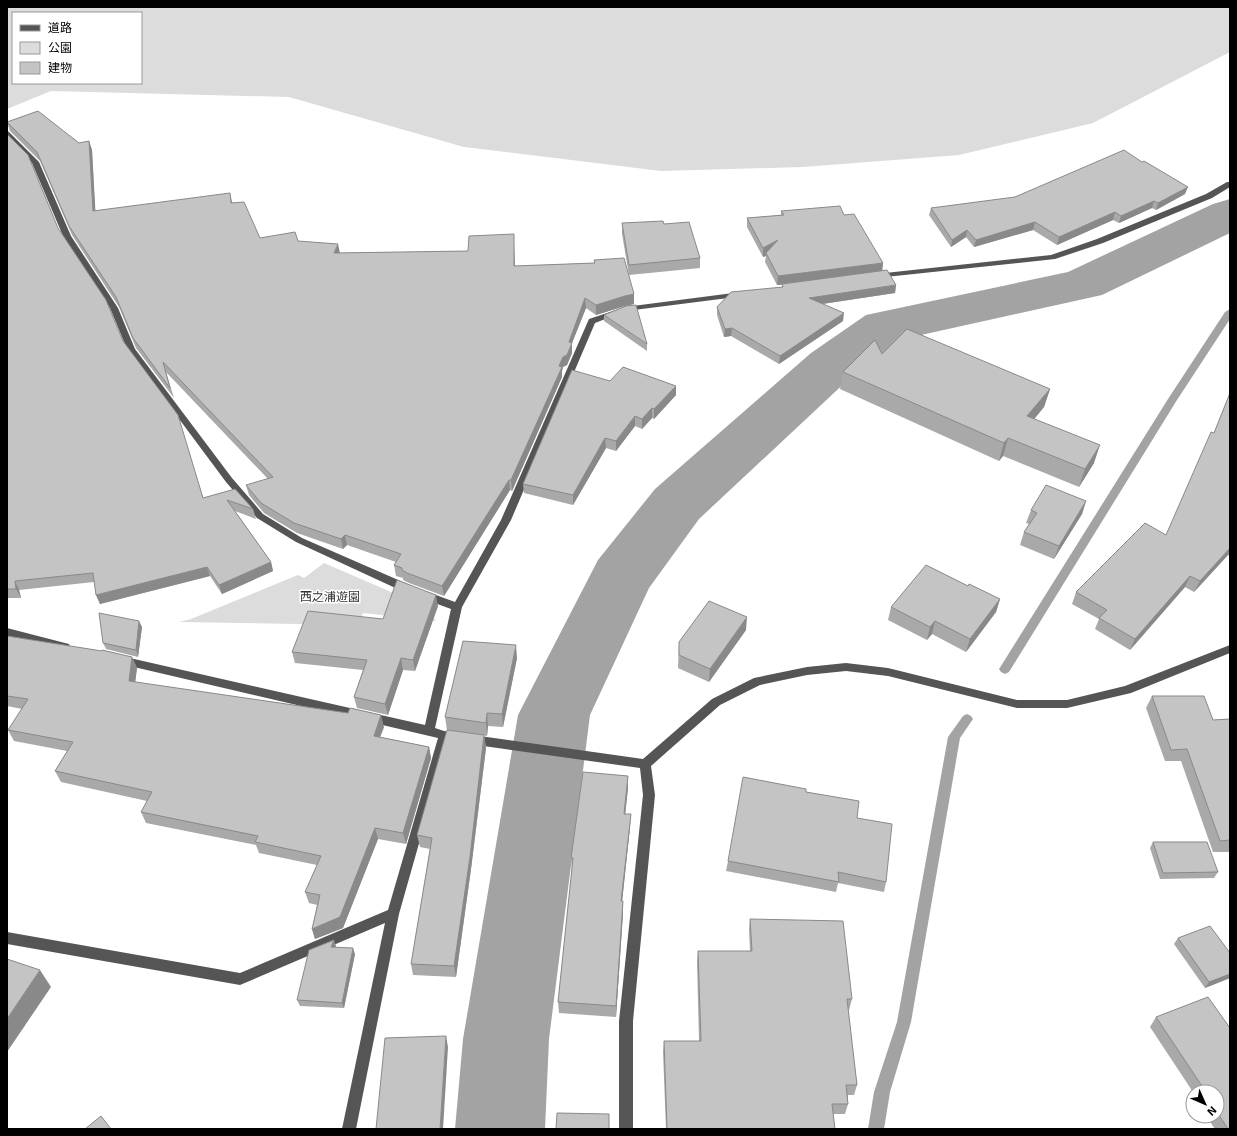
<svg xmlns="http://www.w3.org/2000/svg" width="1237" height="1136" viewBox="0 0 1237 1136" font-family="'Exo 2','Noto Sans JP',sans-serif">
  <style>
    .green { fill: #dcdcdc; fill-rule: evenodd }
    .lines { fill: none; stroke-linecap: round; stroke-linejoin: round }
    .stream { fill: #a3a3a3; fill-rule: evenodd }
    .river { fill: #a3a3a3; fill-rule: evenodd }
    .minor { fill: #555; fill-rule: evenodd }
    .wall { fill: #a9a9a9 }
    .shaded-wall { fill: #898989 }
    .building { fill: #c4c4c4; stroke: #898989 }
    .labels { text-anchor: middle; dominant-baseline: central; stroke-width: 3; stroke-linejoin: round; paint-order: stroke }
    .park-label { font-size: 12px; fill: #333; stroke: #fff }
  </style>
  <rect width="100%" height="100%" fill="#fff"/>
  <g class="green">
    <path d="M7 7H1230V52L1093 123 959 155 803 167 661 171 464 147 289 97 51 91 7 109ZM13 13H141V83H13Z"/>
    <polygon points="324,563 426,607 436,621 363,613 358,625 179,622 191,619 298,575 304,578"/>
  </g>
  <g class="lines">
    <g class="stream">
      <polygon points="1230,309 1230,319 1177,400 1009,672 1005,674 1001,672 999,669 1001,666 1168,399 1225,312"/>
      <polygon points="967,714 971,716 973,719 960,738 911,1022 890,1092 884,1129 868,1129 874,1092 897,1022 948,737 963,716"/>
    </g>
    <polygon class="river" points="1230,199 1230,233 1102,295 903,339 851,377 699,519 649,588 590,715 549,1039 545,1129 455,1129 463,1039 518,715 598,560 655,489 811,353 866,315 1068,272 1213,204"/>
    <g class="minor">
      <polygon points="7,131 9,132 39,162 71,236 118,308 135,349 232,478 263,514 302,538 412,586 413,589 412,592 404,592 296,542 257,518 226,482 127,349 110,308 63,236 32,163 7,137"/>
      <polygon points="1227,182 1230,182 1230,187 1212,198 1103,243 1055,259 876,278 872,276 876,274 1051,255 1097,239 1206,194"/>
      <polygon points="741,292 744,292 744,296 626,311 595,323 511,520 462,607 435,728 444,731 643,759 712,699 754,678 807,667 846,663 888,668 1017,700 1067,700 1125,686 1230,645 1230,653 1131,693 1067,708 1017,708 888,676 846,671 807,675 760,685 720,705 651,766 655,795 633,1021 633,1129 619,1129 619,1021 643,795 640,768 448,741 399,914 356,1129 342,1129 385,923 240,985 7,944 7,932 240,973 388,910 438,738 121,664 117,663 116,660 117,657 121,656 425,725 451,609 421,598 420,595 421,592 425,591 455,602 501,520 589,319 625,307"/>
      <polygon points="7,628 65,643 69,644 70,647 69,650 65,651 7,636"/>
    </g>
  </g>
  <g class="wall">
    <polygon points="7,122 79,143 89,141 92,150 95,211 232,203 260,238 298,241 340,253 468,251 514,244 515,266 594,263 594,260 634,294 634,304 625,306 596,315 586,308 572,343 572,353 567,365 563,367 562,371 562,377 512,491 510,490 444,596 409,583 403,580 403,578 396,576 394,565 396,562 347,545 343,549 297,533 264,513 249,495 246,485 268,479 166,372 174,398 136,348 119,307 72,235 40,161 10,131"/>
    <polygon points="7,134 58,228 123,341 203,498 235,489 253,509 256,519 235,511 271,562 273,571 222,594 210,576 100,604 96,595 94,582 19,590 21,598 7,598"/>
    <polygon points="1185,194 1156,210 1152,208 1119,223 1113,220 1057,245 1033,230 974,247 966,237 951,247 929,215 931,208"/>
    <polygon points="781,211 844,215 883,263 882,271 896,285 895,293 823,304 843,321 779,364 731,336 724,337 717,315 717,307 782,287 782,285 777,285 765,262 766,256 763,257 747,227 747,218 781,215"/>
    <polygon points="622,223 664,224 700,258 700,268 629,275 622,234"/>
    <polygon points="604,315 647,344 647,351 604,321"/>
    <polygon points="882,354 1050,389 1044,407 1034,419 1094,463 1079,487 1003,456 999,461 840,389 843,372"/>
    <polygon points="610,381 676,386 676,395 654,419 652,418 642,429 635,426 616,451 606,448 573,505 524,493 523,484"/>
    <polygon points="1230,393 1230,556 1228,555 1194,592 1185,587 1130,650 1095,629 1099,619 1072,604 1076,592 1166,535 1214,433"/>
    <polygon points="1086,501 1082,514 1054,559 1020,545 1024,532 1029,524 1026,523 1031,510"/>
    <polygon points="968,586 1000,599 996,612 966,652 932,634 927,640 888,620 891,607"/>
    <polygon points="438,606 415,671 403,670 388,715 357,708 354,697 363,670 295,663 292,652 383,619"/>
    <polygon points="142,627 138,657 106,649 103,643"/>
    <polygon points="746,630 709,682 678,668 679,642"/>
    <polygon points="7,636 132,657 137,668 135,682 384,727 380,737 429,747 431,758 406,844 378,839 343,928 315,939 312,929 317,905 309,903 305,892 317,865 259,853 256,845 146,823 141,812 147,801 61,782 55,771 67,751 14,741 8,730 22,709 7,706"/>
    <polygon points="517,658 503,727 488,726 487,736 447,730 445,717"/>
    <polygon points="1152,696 1213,720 1230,719 1230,852 1213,852 1181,761 1165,761 1146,708"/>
    <polygon points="484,735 486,748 471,869 456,977 413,975 411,964 430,849 420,847 417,835"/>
    <polygon points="628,788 625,814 630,827 622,901 623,913 616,1017 559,1013 558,1002 572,870 571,858"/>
    <polygon points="806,792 857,818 886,882 884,892 838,883 836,892 726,871 728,861"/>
    <polygon points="1153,842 1218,872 1214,878 1160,879 1150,848"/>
    <polygon points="750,919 852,999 849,1010 848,1010 857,1085 854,1095 848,1095 848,1104 845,1114 833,1114 835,1129 666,1129 663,1052 664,1041 699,1041 697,962 698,951 750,951 749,930"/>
    <polygon points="1178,938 1230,978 1205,988 1174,944"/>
    <polygon points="336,946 335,948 355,954 344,1008 300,1006 297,1000"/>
    <polygon points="1156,1017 1230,1028 1230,1129 1215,1129 1206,1116 1217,1116 1217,1092 1193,1092 1150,1027"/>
  </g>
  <g class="shaded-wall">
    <polygon points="89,141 92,150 96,221 93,211"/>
    <polygon points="1188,187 1185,194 1156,210 1158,203"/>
    <polygon points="230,193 232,202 233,213 231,203"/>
    <polygon points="1154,201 1152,208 1119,223 1121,216"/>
    <polygon points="1115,212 1113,220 1057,245 1059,237"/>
    <polygon points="1035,222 1033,230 974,247 976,240"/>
    <polygon points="967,230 966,237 951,247 952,240"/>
    <polygon points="514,234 514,244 515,276 514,266"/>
    <polygon points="778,240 766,253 766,256 763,257 763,248"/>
    <polygon points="338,244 340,253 334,253"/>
    <polygon points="883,263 882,272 777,285 778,276"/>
    <polygon points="896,285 895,293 808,306 809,298"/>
    <polygon points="634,294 634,304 625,306 596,315 596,305 625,296"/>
    <polygon points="585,298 586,308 572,343 572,353 567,365 563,367 562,371 562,377 512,491 511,480 559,366"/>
    <polygon points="844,313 843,321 779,364 780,356"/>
    <polygon points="732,328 731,336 724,337 725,329"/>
    <polygon points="676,386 676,395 654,419 654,409"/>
    <polygon points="1050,389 1044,407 1022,434 1027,416"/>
    <polygon points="652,408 652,418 642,429 642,419"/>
    <polygon points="635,416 635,426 616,451 616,441"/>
    <polygon points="605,438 606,448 573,505 573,495"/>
    <polygon points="1008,438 1003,456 999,461 1004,443"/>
    <polygon points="1100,445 1094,463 1079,487 1085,469"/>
    <polygon points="509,480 510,490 444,596 442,586"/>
    <polygon points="1086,501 1082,514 1054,559 1059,546"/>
    <polygon points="345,535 347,545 343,549 341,539"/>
    <polygon points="1230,548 1230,551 1228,555 1194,592 1200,581"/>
    <polygon points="271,562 273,571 222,594 219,585"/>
    <polygon points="207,567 210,576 100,604 96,595"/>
    <polygon points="1190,576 1185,587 1130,650 1135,639"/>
    <polygon points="15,581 19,590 21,598 16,589"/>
    <polygon points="436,595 438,606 415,671 413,660"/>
    <polygon points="1000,599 996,612 966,652 970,639"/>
    <polygon points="747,617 746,630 709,682 710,669"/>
    <polygon points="139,621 142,627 138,657 136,650"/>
    <polygon points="935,621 932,634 927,640 930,627"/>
    <polygon points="516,645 517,658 503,727 502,714"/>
    <polygon points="132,657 137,668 134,692 129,681"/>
    <polygon points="401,658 403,670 388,715 385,704"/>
    <polygon points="487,713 488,726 487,736 486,723"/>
    <polygon points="381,715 384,727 376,748 374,736"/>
    <polygon points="484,735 486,748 471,869 456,977 454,966"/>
    <polygon points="429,747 431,758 406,844 403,833"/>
    <polygon points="628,776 628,788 624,826 624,814"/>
    <polygon points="631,814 630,827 621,912 621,901"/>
    <polygon points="375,828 378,839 343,928 315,939 312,929"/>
    <polygon points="623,901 623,913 616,1017 616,1006"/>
    <polygon points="334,940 336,946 333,953 331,947"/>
    <polygon points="353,948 355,954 344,1008 342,1003"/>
    <polygon points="40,970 51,987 7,1052 7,1019"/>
    <polygon points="1230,974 1230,978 1205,988 1209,982"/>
    <polygon points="446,1036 448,1047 443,1129 440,1129"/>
  </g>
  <g class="building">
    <polygon points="38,111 79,143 89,141 93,211 230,193 231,203 244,202 260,238 295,232 298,241 338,244 334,253 468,251 469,236 514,234 514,266 595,263 594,260 624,258 634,294 625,296 596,305 585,298 569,342 572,343 567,355 563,357 559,366 562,367 511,480 509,480 442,586 407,573 402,570 402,568 394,565 401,554 345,535 341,539 294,523 261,503 246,485 273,477 163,362 170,388 133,338 116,297 69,226 37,152 7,122"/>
    <polygon points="7,134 28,155 58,228 106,300 123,341 178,415 203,498 235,489 253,509 227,500 271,562 219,585 207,567 96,595 93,573 15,581 16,589 7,589"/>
    <polygon points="1124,150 1142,162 1144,161 1188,187 1158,203 1154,201 1121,216 1115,212 1059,237 1035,222 976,240 967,230 952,240 931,208 1015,197"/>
    <polygon points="840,206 844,215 854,214 883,263 778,276 766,253 778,240 763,248 747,218 784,215 781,211"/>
    <polygon points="663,221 664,224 689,222 700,258 629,265 622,223"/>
    <polygon points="887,270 896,285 809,298 844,313 780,356 732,328 725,329 717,307 731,292 783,287 782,284"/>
    <polygon points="636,305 647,344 604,315 626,306"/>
    <polygon points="907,329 1050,389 1027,416 1100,445 1085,469 1008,438 1004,443 843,372 875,340 882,354"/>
    <polygon points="623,367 676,386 654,409 652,408 642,419 635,416 616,441 605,438 573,495 523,484 572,370 610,381"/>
    <polygon points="1230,393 1230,548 1200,581 1190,576 1135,639 1099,618 1107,610 1076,592 1145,523 1166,535 1211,432 1214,433"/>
    <polygon points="1046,485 1086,501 1059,546 1024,532 1037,513 1031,510"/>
    <polygon points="926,565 968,586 969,584 1000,599 970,639 935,621 930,627 891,607"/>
    <polygon points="397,580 436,595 413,660 401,658 385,704 354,697 367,660 292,652 308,611 383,619"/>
    <polygon points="709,601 747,617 710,669 679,655 679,642"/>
    <polygon points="99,613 139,621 136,650 103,643"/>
    <polygon points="7,636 102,651 102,650 132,657 129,681 348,713 350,708 381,715 374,736 429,747 403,833 375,828 340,917 312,929 320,895 305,892 321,856 255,842 258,836 141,812 152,792 55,771 73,742 8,730 28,699 7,696"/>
    <polygon points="463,641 516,645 502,714 487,713 486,723 445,717"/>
    <polygon points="1152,696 1204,696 1213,720 1230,719 1230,840 1220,841 1187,749 1171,750"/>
    <polygon points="447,730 484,735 470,857 454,966 411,964 432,838 417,835"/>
    <polygon points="583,772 628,776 624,814 631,814 621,901 623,901 616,1006 558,1002 573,858 571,858"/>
    <polygon points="743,777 806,789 806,792 859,801 857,818 892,824 886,882 838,872 839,882 728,861"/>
    <polygon points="1153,842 1207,842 1218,872 1163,873"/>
    <polygon points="750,919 843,921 852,999 847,999 857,1085 846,1085 848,1104 832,1104 835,1129 667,1129 664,1041 701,1041 698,951 752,951"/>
    <polygon points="1210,926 1230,953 1230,974 1209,982 1178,938"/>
    <polygon points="334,940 331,947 353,948 342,1003 297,1000 309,950"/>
    <polygon points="7,959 40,970 7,1019"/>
    <polygon points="1208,997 1230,1028 1230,1129 1228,1129 1217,1112 1217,1092 1206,1092 1156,1017"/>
    <polygon points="446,1036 440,1129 376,1129 385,1038"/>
    <polygon points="557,1113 609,1114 609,1129 556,1129"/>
    <polygon points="101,1116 111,1129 85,1129"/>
  </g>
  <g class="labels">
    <g class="park-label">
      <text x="330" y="596">西之浦遊園</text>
    </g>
  </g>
  <rect width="1237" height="1136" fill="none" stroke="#000000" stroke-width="16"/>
  <rect x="12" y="12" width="130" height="72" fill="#ffffff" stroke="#999999"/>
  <rect x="20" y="25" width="20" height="6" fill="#555555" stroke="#999999"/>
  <text x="48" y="32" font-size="12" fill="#000000">道路</text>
  <rect x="20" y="42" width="20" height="12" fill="#dcdcdc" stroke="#999999"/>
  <text x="48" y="52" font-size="12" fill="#000000">公園</text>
  <rect x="20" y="62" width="20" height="12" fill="#c4c4c4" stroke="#999999"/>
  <text x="48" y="72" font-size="12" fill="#000000">建物</text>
  <g transform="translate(1205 1104) rotate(135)"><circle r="19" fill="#ffffff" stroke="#999999"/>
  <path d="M0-3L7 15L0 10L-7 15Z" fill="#000000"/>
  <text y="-6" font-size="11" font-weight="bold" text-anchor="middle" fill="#000000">N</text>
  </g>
</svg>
